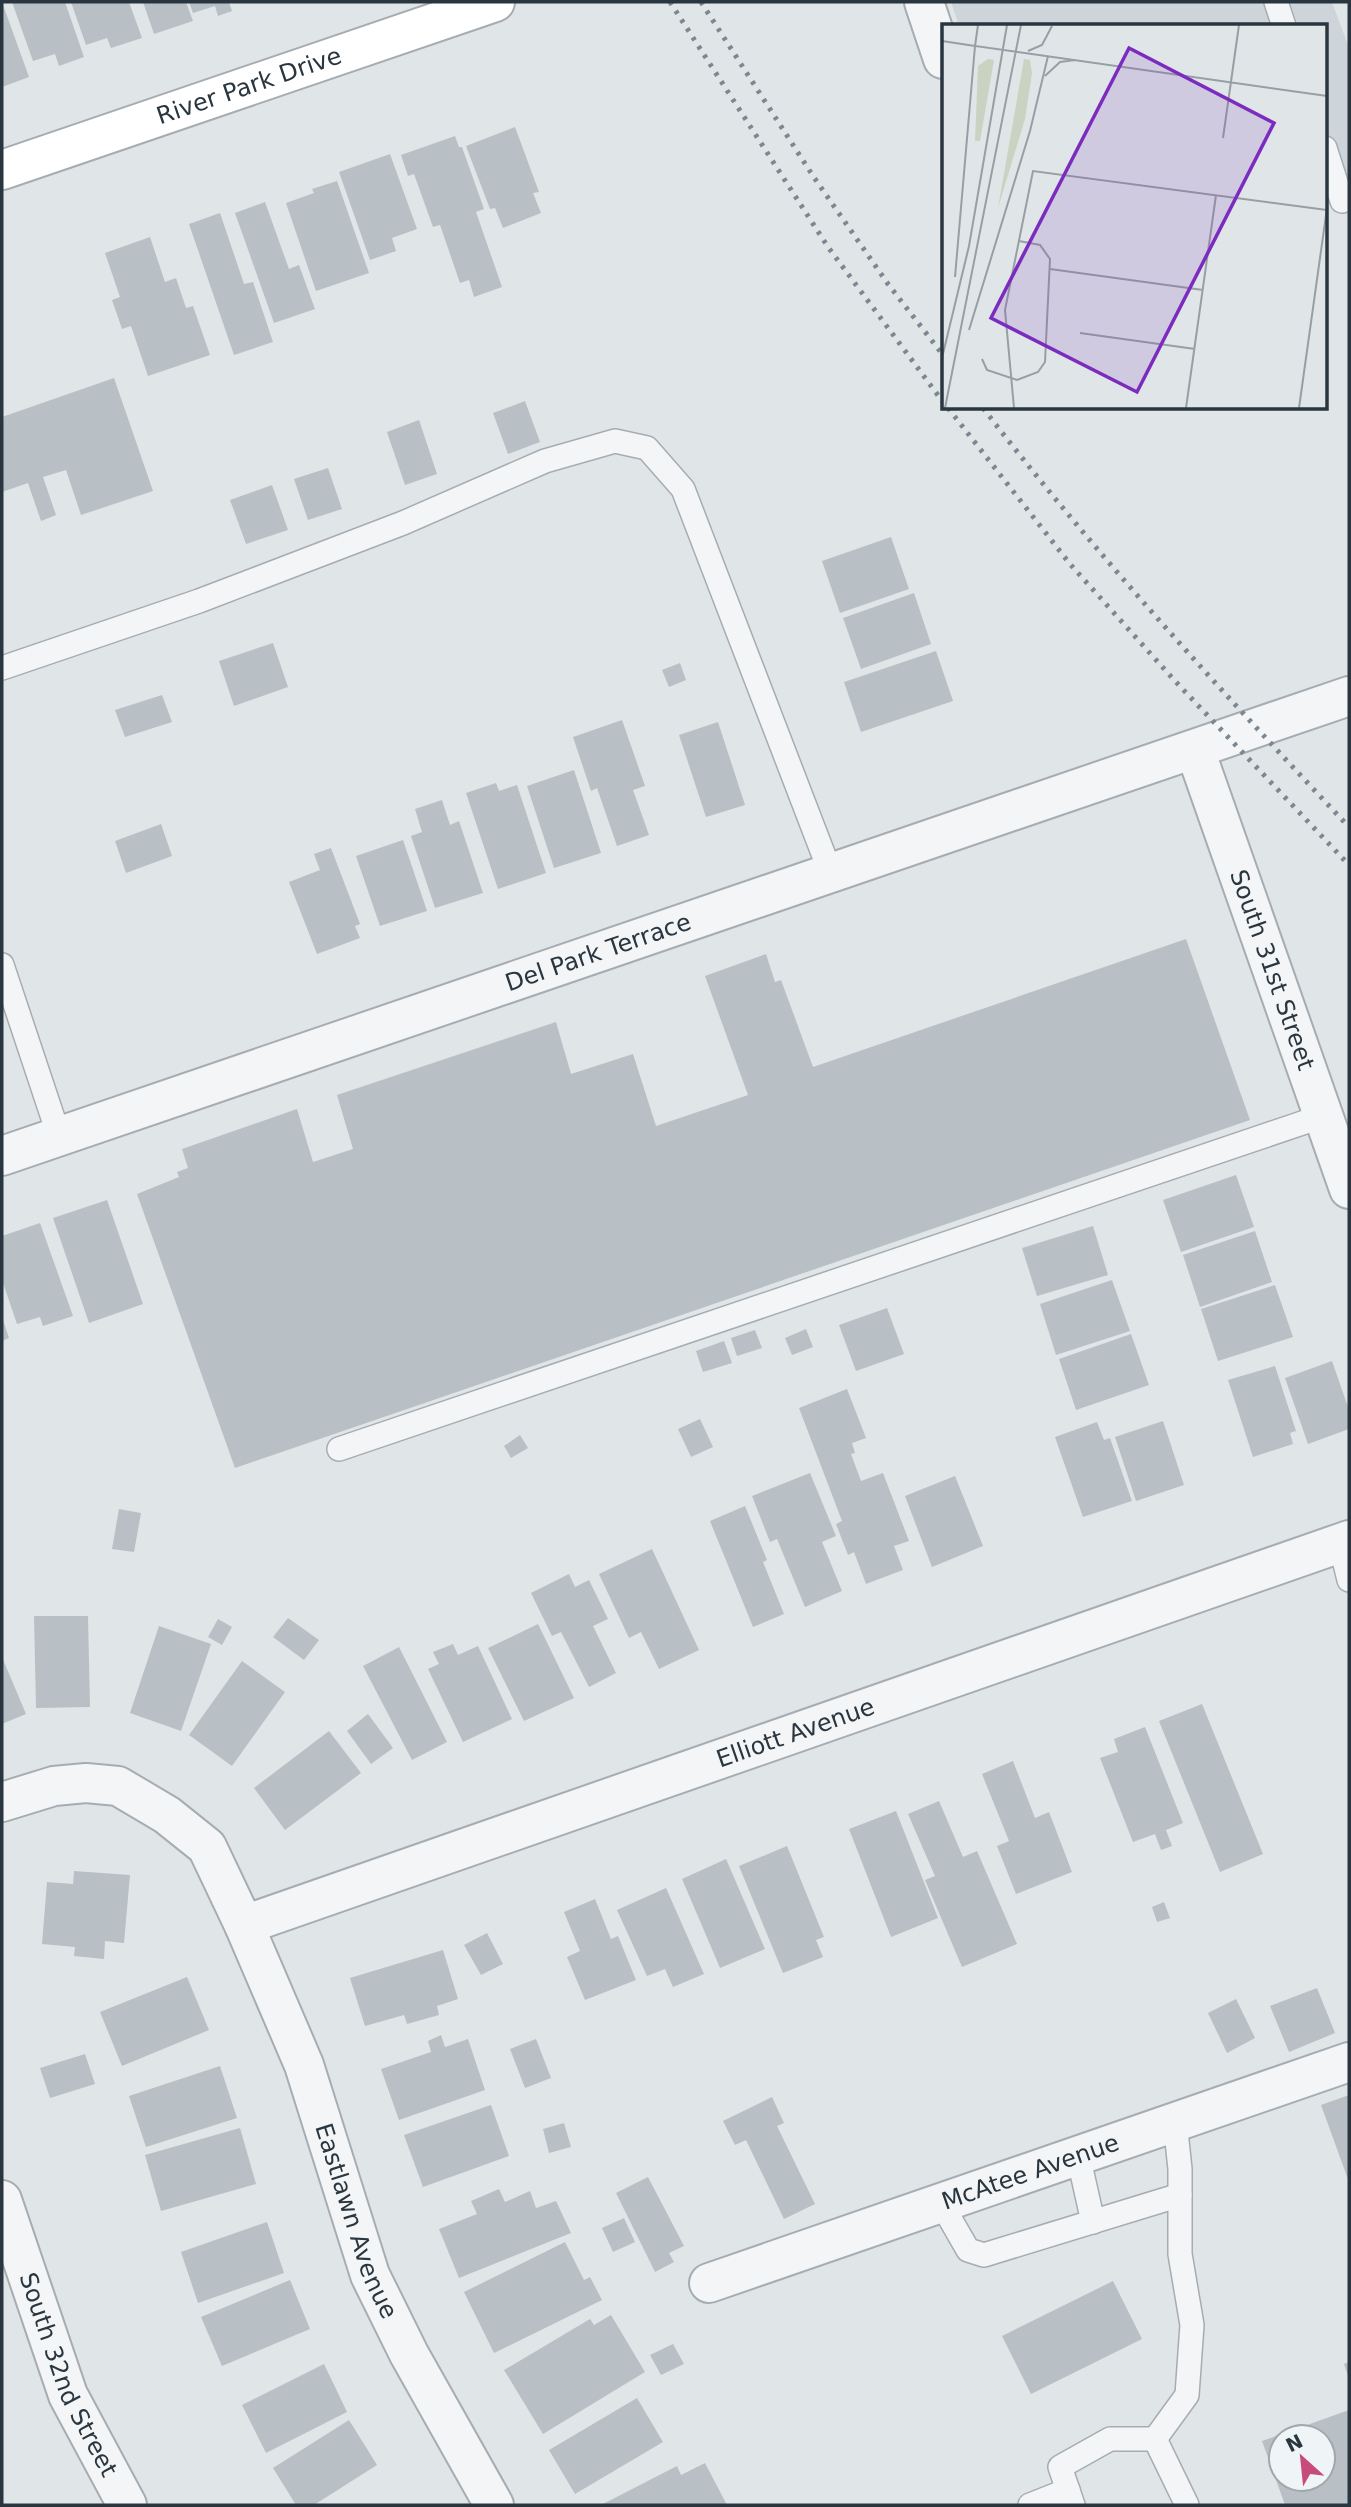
<svg xmlns="http://www.w3.org/2000/svg" width="1351" height="2507" viewBox="0 0 1351 2507" font-family="'DejaVu Sans',sans-serif">
  <style>
    .built { fill: #ced5da }
    .building { fill: #b8c0c5; fill-rule: evenodd }
    .lines { fill: none; stroke-linecap: round; stroke-linejoin: round }
    .service-casing { stroke: #a6adb2; stroke-width: 26 }
    .minor-casing { stroke: #a6adb2; stroke-width: 42 }
    .secondary-casing { stroke: #a6adb2; stroke-width: 42 }
    .service { stroke: #f3f5f7; stroke-width: 23 }
    .minor { stroke: #f3f5f7; stroke-width: 38 }
    .secondary { stroke: #fff; stroke-width: 38 }
    .rail { stroke: #7a8891; stroke-width: 5; stroke-dasharray: 3.5 7; stroke-linecap: butt }
    .labels { text-anchor: middle; dominant-baseline: central; stroke-width: 6; stroke-linejoin: round; paint-order: stroke }
    .street-label { font-size: 24px; fill: #2a363f; stroke: #eff4f6 }
    .inset-road { fill: none; stroke: #979fa4; stroke-width: 2 }
    .view { fill: #7b2cbf; fill-opacity: 0.15; stroke: #7b2cbf; stroke-width: 3.5 }
    .inset-edge { fill: none; stroke: #2a363f; stroke-width: 3.5 }
  </style>
  <rect width="100%" height="100%" fill="#e0e5e8"/>
  <polygon class="built" points="951,2 1332,2 1349,48 1349,191 1325,199 1325,26 959,26"/>
  <g class="building">
    <polygon points="2,2 29,77 2,87"/>
    <polygon points="12,2 65,2 84,57 59,66 55,54 33,61"/>
    <polygon points="71,2 129,2 142,38 111,48 107,38 86,45"/>
    <polygon points="143,2 186,2 193,21 154,34"/>
    <polygon points="189,2 229,2 232,11 218,16 215,6 193,13"/>
    <polygon points="515,127 539,192 533,193 541,213 503,228 495,208 490,209 466,146"/>
    <polygon points="455,136 459,147 462,147 484,209 476,212 502,287 474,297 469,280 460,283 440,225 433,227 414,174 408,176 401,155"/>
    <polygon points="390,154 417,229 392,238 396,251 370,260 339,172"/>
    <polygon points="337,181 369,273 316,291 286,203 314,193 312,189"/>
    <polygon points="265,202 289,269 299,265 315,309 274,323 235,213"/>
    <polygon points="220,213 244,284 253,282 273,342 234,355 189,224"/>
    <polygon points="150,237 165,282 176,278 186,308 193,306 210,355 148,376 131,326 122,329 112,300 120,297 105,253"/>
    <polygon points="114,378 153,491 81,515 66,470 43,477 56,515 41,521 28,483 2,492 2,417"/>
    <polygon points="525,401 540,442 508,454 493,413"/>
    <polygon points="419,420 437,474 405,485 387,432"/>
    <polygon points="328,468 342,509 308,520 294,479"/>
    <polygon points="272,485 288,530 246,544 230,500"/>
    <polygon points="891,537 909,589 840,613 822,561"/>
    <polygon points="914,593 931,644 861,669 843,618"/>
    <polygon points="273,643 288,687 234,706 219,661"/>
    <polygon points="936,651 953,701 861,732 844,682"/>
    <polygon points="680,663 686,680 669,687 662,670"/>
    <polygon points="162,695 172,722 125,737 115,710"/>
    <polygon points="622,720 645,786 633,790 649,835 617,846 597,788 591,791 573,737"/>
    <polygon points="718,722 745,805 706,817 679,735"/>
    <polygon points="574,770 601,853 554,868 527,786"/>
    <polygon points="496,783 499,791 517,785 546,873 498,889 466,793"/>
    <polygon points="442,800 450,825 459,821 483,893 435,908 411,836 422,832 415,809"/>
    <polygon points="161,824 172,856 126,873 115,841"/>
    <polygon points="403,840 427,911 380,926 356,856"/>
    <polygon points="331,848 360,924 355,926 360,938 317,954 289,882 320,870 314,854"/>
    <polygon points="1186,939 1250,1120 235,1468 137,1194 179,1177 177,1172 188,1168 182,1149 297,1109 313,1162 353,1149 337,1095 556,1022 571,1074 633,1054 656,1126 748,1095 705,976 766,954 775,982 781,980 813,1067"/>
    <polygon points="1236,1175 1254,1227 1181,1252 1163,1200"/>
    <polygon points="107,1200 143,1304 89,1323 53,1218"/>
    <polygon points="40,1223 73,1316 43,1326 40,1317 17,1324 2,1280 2,1236"/>
    <polygon points="1093,1226 1108,1275 1037,1296 1022,1248"/>
    <polygon points="1255,1231 1272,1282 1200,1307 1183,1255"/>
    <polygon points="1112,1280 1130,1331 1056,1355 1040,1304"/>
    <polygon points="1275,1285 1293,1337 1218,1361 1201,1309"/>
    <polygon points="887,1308 904,1354 856,1371 839,1325"/>
    <polygon points="2,1317 9,1338 2,1341"/>
    <polygon points="806,1329 813,1347 792,1355 785,1338"/>
    <polygon points="755,1330 762,1348 737,1356 731,1338"/>
    <polygon points="1131,1334 1149,1385 1076,1410 1059,1359"/>
    <polygon points="724,1341 732,1363 703,1372 696,1351"/>
    <polygon points="1332,1361 1349,1410 1349,1429 1308,1444 1285,1378"/>
    <polygon points="1275,1366 1296,1431 1290,1433 1293,1444 1253,1457 1228,1380"/>
    <polygon points="847,1389 866,1438 852,1443 855,1453 851,1454 861,1481 883,1473 909,1541 894,1546 903,1570 866,1584 854,1552 848,1555 836,1524 842,1521 799,1408"/>
    <polygon points="700,1419 713,1447 691,1457 678,1429"/>
    <polygon points="1163,1421 1184,1485 1136,1501 1115,1437"/>
    <polygon points="1097,1422 1104,1440 1110,1438 1132,1501 1083,1517 1055,1437"/>
    <polygon points="520,1435 528,1448 511,1458 504,1446"/>
    <polygon points="810,1473 836,1536 822,1542 842,1591 805,1607 777,1539 770,1542 752,1496"/>
    <polygon points="955,1476 983,1546 932,1567 905,1496"/>
    <polygon points="745,1506 767,1560 763,1562 784,1614 753,1627 710,1521"/>
    <polygon points="119,1509 141,1513 134,1552 112,1549"/>
    <polygon points="652,1549 699,1650 659,1669 641,1632 629,1638 599,1574"/>
    <polygon points="569,1574 575,1587 589,1580 608,1619 593,1626 616,1673 589,1687 561,1632 552,1636 531,1593"/>
    <polygon points="34,1616 88,1616 90,1707 36,1708"/>
    <polygon points="288,1618 319,1640 304,1660 273,1637"/>
    <polygon points="218,1619 232,1627 222,1645 208,1637"/>
    <polygon points="538,1624 574,1698 524,1721 488,1648"/>
    <polygon points="159,1626 211,1644 181,1731 130,1713"/>
    <polygon points="453,1644 458,1655 478,1646 512,1719 463,1742 428,1669 439,1664 433,1652"/>
    <polygon points="399,1647 447,1742 412,1760 363,1666"/>
    <polygon points="2,1657 26,1714 2,1724"/>
    <polygon points="242,1661 285,1692 232,1766 189,1735"/>
    <polygon points="1202,1704 1263,1854 1220,1872 1159,1721"/>
    <polygon points="368,1714 393,1748 371,1764 347,1731"/>
    <polygon points="1145,1727 1183,1823 1166,1830 1172,1846 1161,1850 1155,1834 1133,1842 1100,1758 1118,1752 1114,1739"/>
    <polygon points="329,1731 361,1773 285,1830 254,1788"/>
    <polygon points="1013,1761 1035,1818 1049,1812 1072,1872 1016,1894 997,1846 1009,1841 982,1774"/>
    <polygon points="939,1801 963,1857 977,1851 1017,1944 962,1967 925,1880 935,1876 908,1814"/>
    <polygon points="896,1811 938,1918 891,1937 849,1829"/>
    <polygon points="787,1846 824,1937 816,1940 823,1957 783,1973 739,1866"/>
    <polygon points="726,1859 765,1949 720,1968 682,1879"/>
    <polygon points="74,1871 130,1875 124,1943 105,1941 104,1959 74,1956 75,1947 42,1944 47,1882 73,1884"/>
    <polygon points="666,1888 704,1974 673,1987 665,1969 647,1976 617,1910"/>
    <polygon points="595,1899 611,1939 618,1936 636,1980 585,2000 567,1957 580,1951 564,1912"/>
    <polygon points="1164,1902 1170,1918 1157,1922 1152,1907"/>
    <polygon points="487,1933 503,1964 481,1975 464,1945"/>
    <polygon points="443,1950 458,1999 437,2006 439,2015 407,2024 404,2015 365,2026 350,1978"/>
    <polygon points="187,1977 209,2030 122,2066 100,2012"/>
    <polygon points="1317,1988 1335,2033 1289,2052 1270,2006"/>
    <polygon points="1236,1999 1255,2038 1227,2053 1208,2013"/>
    <polygon points="441,2035 445,2047 468,2039 485,2090 399,2120 381,2069 431,2052 428,2041"/>
    <polygon points="536,2039 551,2078 525,2088 510,2049"/>
    <polygon points="85,2054 95,2084 50,2098 40,2068"/>
    <polygon points="220,2066 237,2118 146,2147 129,2096"/>
    <polygon points="1349,2095 1349,2182 1321,2105"/>
    <polygon points="772,2097 784,2123 777,2126 815,2204 784,2219 746,2140 735,2145 723,2121"/>
    <polygon points="491,2105 509,2156 423,2187 404,2135"/>
    <polygon points="564,2123 571,2147 549,2153 543,2129"/>
    <polygon points="240,2128 256,2184 161,2211 145,2155"/>
    <polygon points="648,2177 684,2246 669,2253 674,2262 655,2272 616,2193"/>
    <polygon points="499,2189 505,2202 530,2191 536,2208 556,2201 571,2233 459,2278 439,2229 477,2214 471,2201"/>
    <polygon points="624,2218 635,2242 613,2252 602,2228"/>
    <polygon points="267,2222 284,2273 198,2303 181,2252"/>
    <polygon points="565,2242 584,2280 590,2277 602,2300 494,2353 464,2292"/>
    <polygon points="290,2280 310,2329 222,2366 201,2317"/>
    <polygon points="1113,2281 1142,2339 1031,2394 1002,2336"/>
    <polygon points="611,2315 645,2372 543,2434 504,2370 590,2319 594,2325"/>
    <polygon points="673,2344 684,2364 661,2375 650,2355"/>
    <polygon points="1349,2362 1349,2379 1344,2364"/>
    <polygon points="324,2364 347,2412 266,2453 242,2405"/>
    <polygon points="637,2398 663,2442 575,2494 549,2450"/>
    <path d="M1349 2410V2505H1285L1262 2441ZM1281 2437H1323V2479H1281Z"/>
    <polygon points="349,2420 377,2465 314,2505 296,2505 273,2468"/>
    <polygon points="705,2463 727,2505 601,2505 677,2466 681,2475"/>
  </g>
  <g class="lines">
    <g class="service-casing">
      <g id="service">
        <polyline points="1276,2 1284,26"/>
        <polyline points="1325,148 1342,201"/>
        <polyline points="2,668 199,601 403,523 545,461 615,441 647,448 683,489 831,874"/>
        <polyline points="2,965 59,1136"/>
        <polyline points="339,1449 1323,1116"/>
        <polyline points="1340,1543 1349,1580"/>
        <polyline points="1078,2155 1093,2222"/>
        <polyline points="941,2203 968,2250 984,2255 1180,2195"/>
        <polyline points="1155,2439 1187,2395 1192,2325 1180,2254 1180,2169 1175,2122"/>
        <polyline points="1030,2505 1068,2490"/>
        <polyline points="1073,2505 1060,2467 1110,2439 1155,2439 1187,2505"/>
      </g>
    </g>
    <g class="minor-casing">
      <g id="minor">
        <polyline points="924,2 943,59"/>
        <path id="s1" d="M1195 750 1349 1189"/>
        <path id="s2" d="M2 1156 1349 696"/>
        <path id="s3" d="M2 1802 54 1786 86 1783 118 1786 167 1815 207 1847 244 1925 304 2065 370 2275 409 2354 494 2505"/>
        <path id="s4" d="M244 1925 1349 1540"/>
        <path id="s5" d="M2 2200 68 2395 127 2505"/>
        <path id="s6" d="M709 2283 1349 2062"/>
      </g>
    </g>
    <g class="secondary-casing">
      <g id="secondary">
        <path id="s7" d="M2 170 495 2"/>
      </g>
    </g>
    <use href="#service" class="service"/>
    <use href="#minor" class="minor"/>
    <use href="#secondary" class="secondary"/>
    <g class="rail">
      <polyline points="670,2 828,247 943,402"/>
      <polyline points="701,2 813,176 888,284 943,355"/>
      <polyline points="948,408 1070,564 1175,681 1349,865"/>
      <path d="M983 408C1096 555 1222 692 1349 827"/>
    </g>
  </g>
  <g class="labels">
    <g class="street-label">
      <text stroke="none"><textPath href="#s7" startOffset="261">River Park Drive</textPath></text>
      <text stroke="none"><textPath href="#s2" startOffset="630">Del Park Terrace</textPath></text>
      <text stroke="none"><textPath href="#s1" startOffset="233">South 31st Street</textPath></text>
      <text stroke="none"><textPath href="#s4" startOffset="584">Elliott Avenue</textPath></text>
      <text stroke="none"><textPath href="#s6" startOffset="340">McAtee Avenue</textPath></text>
      <text stroke="none"><textPath href="#s3" startOffset="630">Eastlawn Avenue</textPath></text>
      <text stroke="none"><textPath href="#s5" startOffset="187">South 32nd Street</textPath></text>
    </g>
  </g>
  <g transform="translate(942 24)">
    <rect width="385" height="385" fill="#e0e5e8"/>
    <path d="M46 35 52 36 38 117H33L36 42ZM82 35 88 36 90 49 83 95 56 184Z" fill="#cad2c2"/>
    <path class="inset-road" d="M36 1 33 22 385 72M0 17 33 22M86 27 100 21 110 2M103 52 118 38 133 36M281 114 297 1M108 245 261 266M13 253 33 22M27 306 88 107 106 32M138 309 253 325M0 334 27 222 65 1M40 335 45 346 75 356 96 348 103 338 108 235 98 221 77 217M3 384 79 1M72 384 63 286 91 147 385 186M244 384 274 171M357 384 385 184"/>
    <path class="view" d="M187 24 332 99 195 368 49 294Z"/>
    <rect width="385" height="385" class="inset-edge"/>
  </g>
  <rect width="1351" height="2507" fill="none" stroke="#2a363f" stroke-width="7"/>
  <g transform="translate(1302 2458) rotate(333)"><circle r="33" fill="#eff4f6" stroke="#a0a8ad" stroke-width="2"/>
  <path d="M0-5L12 26L0 18L-12 26Z" fill="#c74c7c"/>
  <text y="-10" font-size="19" font-weight="bold" text-anchor="middle" fill="#2a363f">N</text>
  </g>
</svg>
